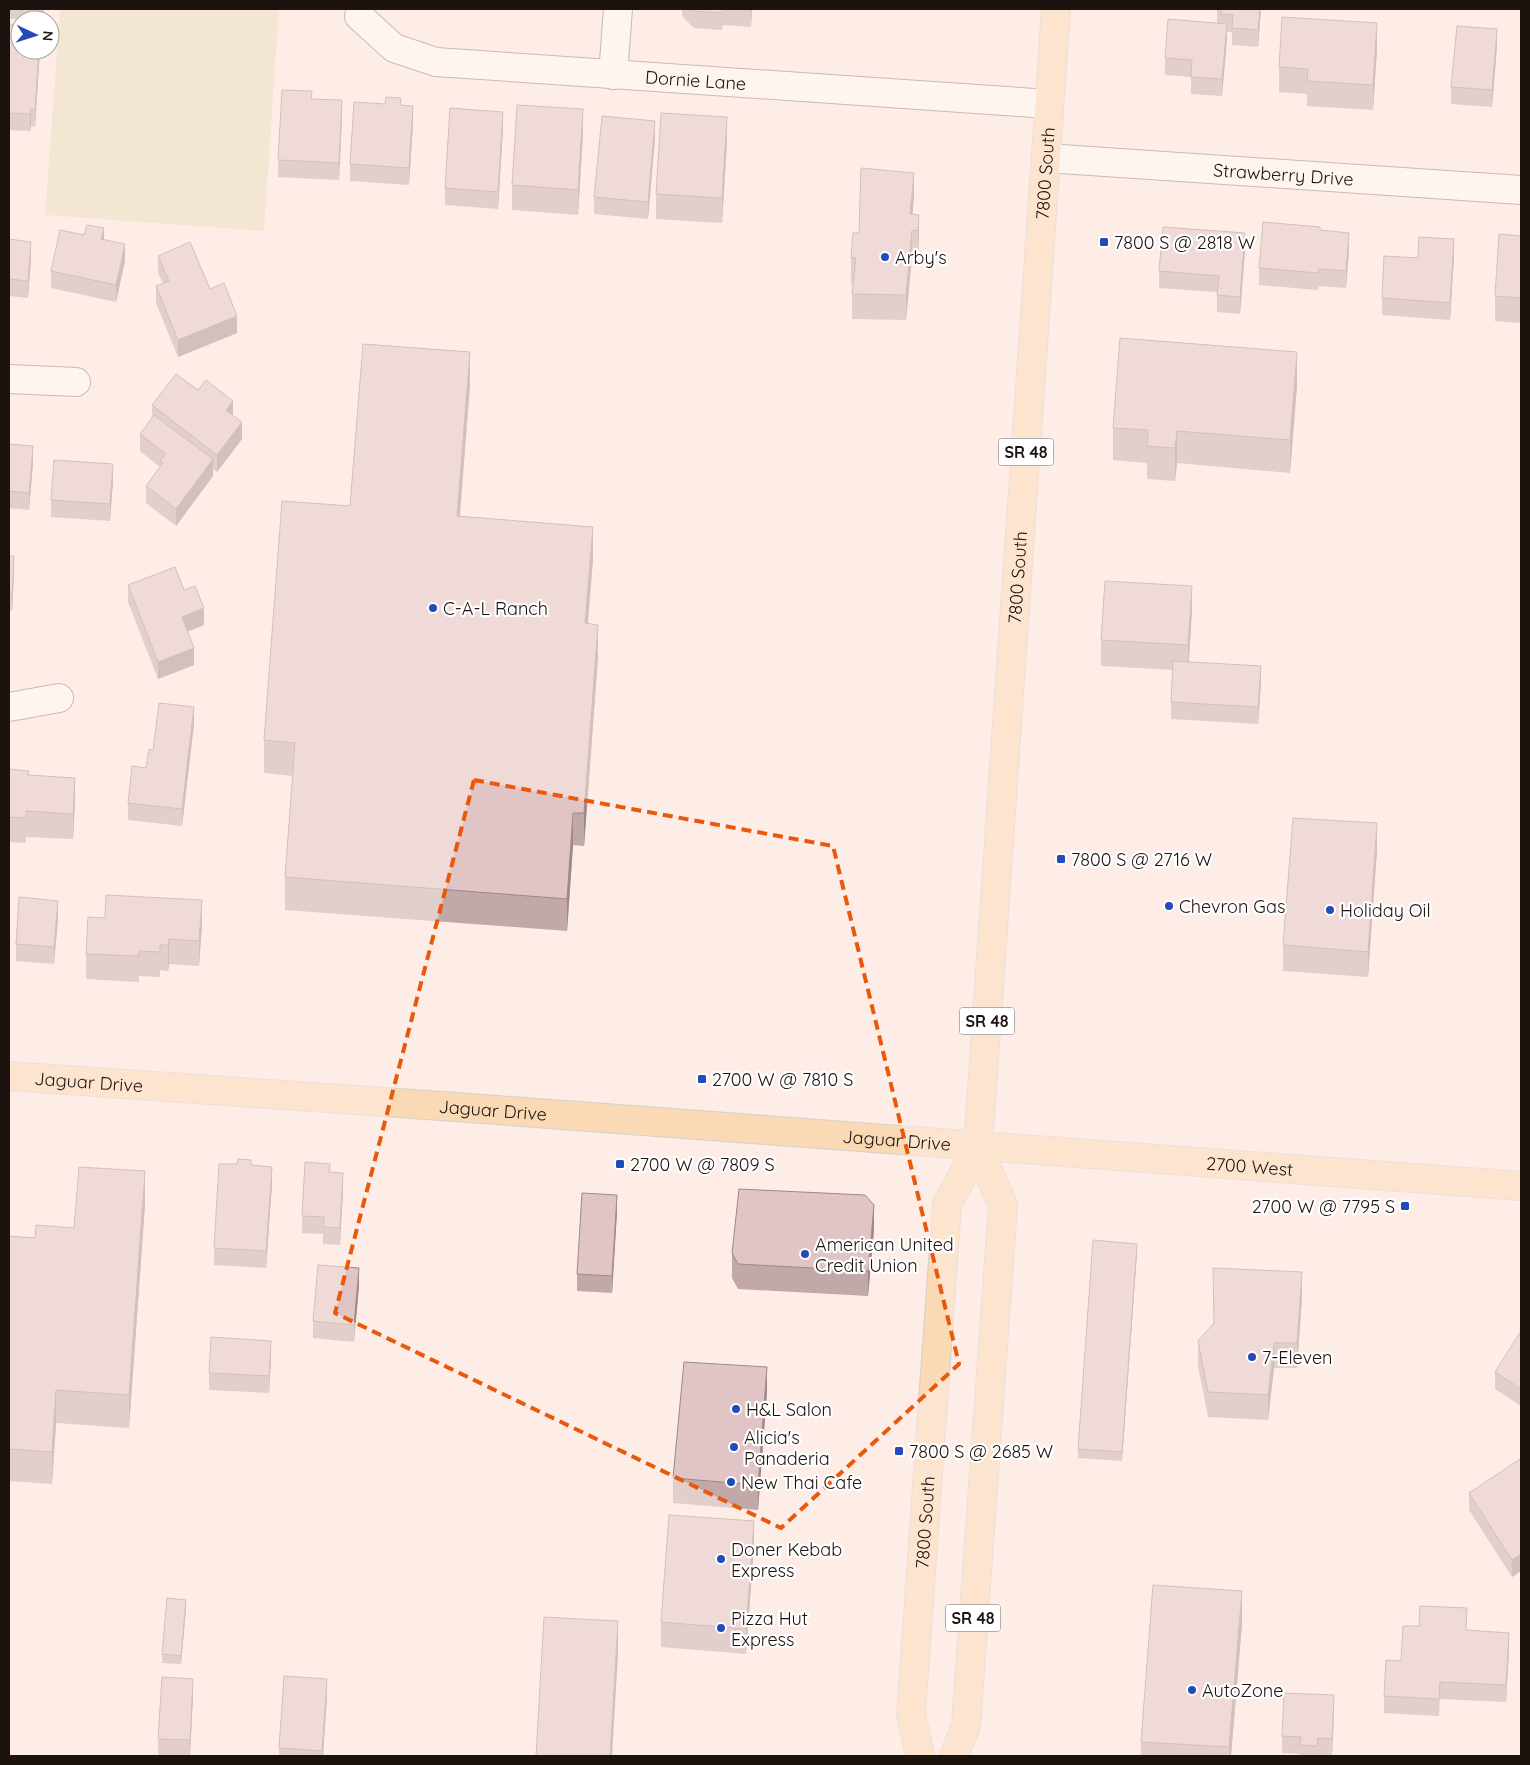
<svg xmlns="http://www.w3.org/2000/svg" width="1530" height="1765" viewBox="0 0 1530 1765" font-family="Quicksand,sans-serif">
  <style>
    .green { fill: #e7e1be }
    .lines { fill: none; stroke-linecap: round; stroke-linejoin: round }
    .minor-casing { stroke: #927a70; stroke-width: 30 }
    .major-casing { stroke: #d2d0cf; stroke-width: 30 }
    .minor { stroke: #fff; stroke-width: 28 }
    .major { stroke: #fadab4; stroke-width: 28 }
    .wall { fill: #c2a9a9 }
    .shaded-wall { fill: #9e898a }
    .building { fill: #e1c4c5; stroke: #9e898a }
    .marked { fill: none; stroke: #e8590c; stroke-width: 4; stroke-dasharray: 10 6; stroke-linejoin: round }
    .poi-dot { fill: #224bb9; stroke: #fff; stroke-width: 2 }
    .labels { text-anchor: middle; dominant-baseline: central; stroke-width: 4.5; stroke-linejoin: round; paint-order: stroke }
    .shield { fill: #fff; stroke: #605a57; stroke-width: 1 }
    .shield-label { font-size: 16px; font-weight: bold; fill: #1c130f }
    .street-label { font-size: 18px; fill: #1c130f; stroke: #fff }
    .poi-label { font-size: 18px; fill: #1c130f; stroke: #fff; text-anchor: start }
  </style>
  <rect width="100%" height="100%" fill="#fdede6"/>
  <polygon class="green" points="60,9 279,9 264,231 45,215"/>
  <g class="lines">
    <g class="minor-casing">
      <g id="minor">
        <path id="s1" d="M359 16 394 48 436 62 1049 104"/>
        <polyline points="613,75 618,9"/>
        <path id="s2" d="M1046 158 1521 190"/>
        <polyline points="9,379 76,382"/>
        <polyline points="9,707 59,698"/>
      </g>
    </g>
    <g class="major-casing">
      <g id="major">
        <path id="s3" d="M9 1076 456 1107 1521 1186"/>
        <path id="s4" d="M920 1756 911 1714 947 1204 978 1147 1056 9"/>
        <polyline points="954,1756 966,1726 1003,1205 978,1147"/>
      </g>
    </g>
    <use href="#minor" class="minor"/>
    <use href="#major" class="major"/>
  </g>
  <g class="wall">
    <polygon points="9,9 44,9 44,17 9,19"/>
    <polygon points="540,9 555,9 555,10"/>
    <polygon points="682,9 752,9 751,27 723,25 722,30 694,28 682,16"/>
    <polygon points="1217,9 1261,9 1258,47 1232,45 1232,32 1227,32 1222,96 1191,94 1191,77 1165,75 1165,58 1217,23"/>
    <polygon points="9,24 20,50 40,50 35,127 31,126 30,131 9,130"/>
    <polygon points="1497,46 1492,107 1451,104 1451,87"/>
    <polygon points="1377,48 1373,110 1307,106 1307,94 1279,92 1279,67"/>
    <polygon points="312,99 342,117 339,180 278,177 278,160"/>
    <polygon points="401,105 413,123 409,185 350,181 350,164"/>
    <polygon points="503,129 498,209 445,205 445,188"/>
    <polygon points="583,134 578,215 512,210 512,185"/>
    <polygon points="655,138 648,219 594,214 594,197"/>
    <polygon points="727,142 722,223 656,219 656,194"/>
    <polygon points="914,198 912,215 919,215 918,256 912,256 906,320 852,319 852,294 853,284 851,284 851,258 859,233"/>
    <polygon points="1320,230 1349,250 1346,288 1319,286 1318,290 1259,285 1259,268"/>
    <polygon points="1521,236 1521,323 1495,321 1495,296"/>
    <polygon points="9,239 31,258 28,298 9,296"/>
    <polygon points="104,239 125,261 116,302 51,288 51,271"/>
    <polygon points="1245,250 1240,314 1217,312 1217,292 1159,288 1159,271"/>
    <polygon points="158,256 210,289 237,333 178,357 156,303 156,286 163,283 158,273"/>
    <polygon points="1454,256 1450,320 1382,315 1382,298 1418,258"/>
    <polygon points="470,385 460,516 593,559 588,624 598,657 584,846 573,845 567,931 285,910 285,877 293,776 264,773 264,740 350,506"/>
    <polygon points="1297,385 1290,473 1177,463 1175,481 1147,479 1147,463 1113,460 1113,428"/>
    <polygon points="152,405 233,415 242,439 217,472 213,469 213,476 176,526 146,503 146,486 160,467 140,451 140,434 152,418"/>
    <polygon points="9,444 33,463 29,510 9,508"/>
    <polygon points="113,481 110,521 51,517 51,500"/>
    <polygon points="9,556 14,573 12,611 9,610"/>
    <polygon points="128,585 184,590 204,625 188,631 194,665 158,679 128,602"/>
    <polygon points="1192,611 1189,662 1261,683 1258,724 1171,719 1171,702 1173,670 1101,666 1101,640"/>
    <polygon points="194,724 182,826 128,820 128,803 146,768 153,750"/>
    <polygon points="9,762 9,769 29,775 75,803 73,839 26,837 26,843 9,842"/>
    <polygon points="1377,849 1368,977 1283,971 1283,945"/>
    <polygon points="58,918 54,964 16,961 16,944"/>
    <polygon points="202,925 199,966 169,964 168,971 160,970 160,977 139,976 139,982 86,979 86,954"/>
    <polygon points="251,1165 272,1184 266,1268 214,1265 214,1248"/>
    <polygon points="330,1172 343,1190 340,1245 323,1244 323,1234 302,1233 302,1216"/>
    <polygon points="145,1204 129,1428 56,1423 52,1484 9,1481 9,1236 35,1238 74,1228"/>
    <polygon points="617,1212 612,1293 577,1291 577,1274"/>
    <polygon points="874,1230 868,1296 738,1289 732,1278 732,1253"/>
    <polygon points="1137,1252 1122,1461 1078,1458 1078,1449"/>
    <polygon points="359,1285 354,1342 313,1338 313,1321"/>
    <polygon points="1302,1298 1297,1368 1274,1368 1268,1420 1208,1417 1198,1366 1198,1341"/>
    <polygon points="1521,1331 1521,1406 1495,1389 1495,1372"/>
    <polygon points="271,1358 269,1393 209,1390 209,1373"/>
    <polygon points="767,1392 758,1510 673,1503 673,1478"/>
    <polygon points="1521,1461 1521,1571 1512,1577 1469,1510 1469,1493"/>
    <polygon points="754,1546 746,1654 661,1647 661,1622"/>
    <polygon points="186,1608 181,1664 162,1663 162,1654"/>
    <polygon points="1242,1624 1231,1756 1141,1756 1141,1742"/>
    <polygon points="1467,1630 1509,1650 1506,1702 1440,1699 1439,1716 1384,1713 1384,1696 1401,1661"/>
    <polygon points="193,1696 190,1756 158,1756 158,1739"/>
    <polygon points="327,1696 323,1756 279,1756 279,1748"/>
    <polygon points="1334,1712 1332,1756 1318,1755 1318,1756 1300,1756 1300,1754 1282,1753 1282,1736"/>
  </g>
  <g class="shaded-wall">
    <polygon points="751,9 752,9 751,27"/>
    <polygon points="1260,9 1261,9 1258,47 1258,30"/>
    <polygon points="1377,23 1377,48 1373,110 1373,85"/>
    <polygon points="1227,24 1227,41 1222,96 1222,79"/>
    <polygon points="1497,29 1497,46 1492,107 1492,90"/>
    <polygon points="39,50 40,50 35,127 35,110"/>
    <polygon points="342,100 342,117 339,180 339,163"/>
    <polygon points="413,106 413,123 409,185 409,168"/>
    <polygon points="31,109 31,126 30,131 30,114"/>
    <polygon points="583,109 583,134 578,215 578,190"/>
    <polygon points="503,112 503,129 498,209 498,192"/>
    <polygon points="727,117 727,142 722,223 722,198"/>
    <polygon points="655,121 655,138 648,219 648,202"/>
    <polygon points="914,173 914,198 910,240 910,214"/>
    <polygon points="919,215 919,240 918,256 918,231"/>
    <polygon points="104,228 104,245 101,239"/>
    <polygon points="912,230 912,256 906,320 906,295"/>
    <polygon points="1245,233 1245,250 1240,314 1240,297"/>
    <polygon points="1349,233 1349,250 1346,288 1346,271"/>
    <polygon points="1454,239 1454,256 1450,320 1450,303"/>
    <polygon points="31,242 31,258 28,298 28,281"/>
    <polygon points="125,244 125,261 116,302 116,285"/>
    <polygon points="237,316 237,333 178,357 178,340"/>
    <polygon points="470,352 470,385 457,549 457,516"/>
    <polygon points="1297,352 1297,385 1290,473 1290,440"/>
    <polygon points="233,401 233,418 226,410"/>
    <polygon points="242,422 242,439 217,472 217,455"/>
    <polygon points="1177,431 1177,463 1175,481 1175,448"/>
    <polygon points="33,446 33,463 29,510 29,493"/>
    <polygon points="213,459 213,476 176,526 176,509"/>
    <polygon points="113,464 113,481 110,521 110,504"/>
    <polygon points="593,527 593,559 585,656 585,623"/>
    <polygon points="14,556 14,573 12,611 12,594"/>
    <polygon points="1192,586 1192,611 1188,670 1188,645"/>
    <polygon points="204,608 204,625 182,634 182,617"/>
    <polygon points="598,625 598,657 584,846 584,813"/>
    <polygon points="194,648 194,665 158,679 158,662"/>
    <polygon points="1261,666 1261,683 1258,724 1258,707"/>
    <polygon points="194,707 194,724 182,826 182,809"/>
    <polygon points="75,778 75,803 73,839 73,814"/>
    <polygon points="573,813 573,845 567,931 567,899"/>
    <polygon points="1377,823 1377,849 1368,977 1368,952"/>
    <polygon points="202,900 202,925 199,966 199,941"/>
    <polygon points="58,901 58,918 54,964 54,947"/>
    <polygon points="169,939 169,964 168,971 168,945"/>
    <polygon points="272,1167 272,1184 266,1268 266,1251"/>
    <polygon points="145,1171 145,1204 129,1428 129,1395"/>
    <polygon points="343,1173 343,1190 340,1245 340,1228"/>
    <polygon points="617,1195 617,1212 612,1293 612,1276"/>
    <polygon points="874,1205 874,1230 868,1296 868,1271"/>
    <polygon points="1137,1244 1137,1252 1122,1461 1122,1452"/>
    <polygon points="359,1268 359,1285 354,1342 354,1325"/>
    <polygon points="1302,1272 1302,1298 1297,1368 1297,1343"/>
    <polygon points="271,1341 271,1358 269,1393 269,1376"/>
    <polygon points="1274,1343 1274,1368 1268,1420 1268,1395"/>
    <polygon points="767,1367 767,1392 758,1510 758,1485"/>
    <polygon points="56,1390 56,1423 52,1484 52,1452"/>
    <polygon points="754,1521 754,1546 746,1654 746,1629"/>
    <polygon points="1521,1554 1521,1571 1512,1577 1512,1560"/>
    <polygon points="1242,1591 1242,1624 1231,1756 1229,1756 1229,1747"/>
    <polygon points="186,1600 186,1608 181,1664 181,1656"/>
    <polygon points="618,1621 618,1654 612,1756 610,1756"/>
    <polygon points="1509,1633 1509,1650 1506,1702 1506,1685"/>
    <polygon points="193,1679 193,1696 190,1756 190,1740"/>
    <polygon points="327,1679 327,1696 323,1756 322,1756"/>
    <polygon points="1334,1695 1334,1712 1332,1756 1332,1739"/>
  </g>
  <g class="building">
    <polygon points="691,9 723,9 722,13 694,11"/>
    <polygon points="730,9 751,9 751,10"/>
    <polygon points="1221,9 1260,9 1258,30 1232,28 1233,15 1221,14"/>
    <polygon points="1282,17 1377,23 1373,85 1307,81 1308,69 1279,67"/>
    <polygon points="1168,19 1227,24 1222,79 1191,77 1192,60 1165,58"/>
    <polygon points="9,24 20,25 20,50 39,50 35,110 31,109 30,114 9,113"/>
    <polygon points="1457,26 1497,29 1492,90 1451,87"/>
    <polygon points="282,90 312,91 311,99 342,100 339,163 278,160"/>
    <polygon points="386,97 401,98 400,105 413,106 409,168 350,164 354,102 385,104"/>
    <polygon points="517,105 583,109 578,190 512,185"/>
    <polygon points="450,108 503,112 498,192 445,188"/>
    <polygon points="661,113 727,117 722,198 656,194"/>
    <polygon points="602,116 655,121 648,202 594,197"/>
    <polygon points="861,168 914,173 910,214 919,215 918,231 912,230 906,295 852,294 856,258 851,258 853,233 859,233"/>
    <polygon points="1263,222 1320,227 1320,230 1349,233 1346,271 1319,269 1318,273 1259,268"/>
    <polygon points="87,225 104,228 101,239 125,244 116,285 51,271 60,230 84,235"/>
    <polygon points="1163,227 1245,233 1240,297 1217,295 1219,276 1159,271"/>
    <polygon points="1499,234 1521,236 1521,298 1495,296"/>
    <polygon points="1419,237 1454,239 1450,303 1382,298 1384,256 1418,258"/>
    <polygon points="9,239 31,242 28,281 9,279"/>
    <polygon points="190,242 210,289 224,283 237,316 178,340 156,286 169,281 158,256"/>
    <polygon points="1120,338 1297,352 1290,440 1177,431 1175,448 1147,446 1148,430 1113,428"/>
    <polygon points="363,344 470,352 457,516 593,527 585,623 598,625 584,813 573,813 567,899 285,877 295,743 264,740 282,501 350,506"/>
    <polygon points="176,374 198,390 206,380 233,401 226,410 242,422 217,455 152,405"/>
    <polygon points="154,415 213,459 176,509 146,486 163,463 160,461 166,454 140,434"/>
    <polygon points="9,444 33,446 29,493 9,491"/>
    <polygon points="54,460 113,464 110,504 51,500"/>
    <polygon points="9,556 14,556 12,594 9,593"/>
    <polygon points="175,567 184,590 195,586 204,608 182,617 194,648 158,662 128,585"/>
    <polygon points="1105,581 1192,586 1188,645 1101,640"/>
    <polygon points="1173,661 1261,666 1258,707 1171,702"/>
    <polygon points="159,703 194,707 182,809 128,803 132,766 146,768 149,749 153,750"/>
    <polygon points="9,769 29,771 28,775 75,778 73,814 26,811 26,818 9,817"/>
    <polygon points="1293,818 1377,823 1368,952 1283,945"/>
    <polygon points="106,895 202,900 199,941 169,939 168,945 160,945 160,952 139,951 139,956 86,954 88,917 105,918"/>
    <polygon points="19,897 58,901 54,947 16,944"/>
    <polygon points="238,1159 251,1160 251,1165 272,1167 266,1251 214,1248 219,1164 237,1164"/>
    <polygon points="305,1162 330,1164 329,1172 343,1173 340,1228 323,1227 324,1217 302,1216"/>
    <polygon points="79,1167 145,1171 129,1395 56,1390 52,1452 9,1449 9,1236 35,1238 36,1225 74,1228"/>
    <polygon points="739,1189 865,1195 874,1205 868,1271 738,1264 732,1253"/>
    <polygon points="582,1193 617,1195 612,1276 577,1274"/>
    <polygon points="1093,1240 1137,1244 1122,1452 1078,1449"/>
    <polygon points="318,1265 359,1268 354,1325 313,1321"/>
    <polygon points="1213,1268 1302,1272 1297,1343 1274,1343 1268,1395 1208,1392 1198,1341 1214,1323"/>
    <polygon points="1521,1331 1521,1389 1495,1372"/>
    <polygon points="211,1337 271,1341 269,1376 209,1373"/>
    <polygon points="684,1362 767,1367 758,1485 673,1478"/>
    <polygon points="1520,1459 1521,1461 1521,1554 1512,1560 1469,1493"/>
    <polygon points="669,1515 754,1521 746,1629 661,1622"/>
    <polygon points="1153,1585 1242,1591 1229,1747 1141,1742"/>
    <polygon points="167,1598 186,1600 181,1656 162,1654"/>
    <polygon points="1420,1606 1467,1608 1466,1630 1509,1633 1506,1685 1440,1682 1439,1699 1384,1696 1386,1660 1401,1661 1403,1626 1419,1626"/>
    <polygon points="544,1617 618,1621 610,1756 536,1756"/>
    <polygon points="284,1676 327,1679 322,1751 279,1748"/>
    <polygon points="162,1677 193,1679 190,1740 158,1739"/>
    <polygon points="1284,1693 1334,1695 1332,1739 1318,1738 1317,1746 1300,1745 1301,1737 1282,1736"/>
  </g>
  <path d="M0 0H1530V1765H0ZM474 780 833 846 959 1364 781 1528 335 1313Z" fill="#fdede6" fill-opacity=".55" fill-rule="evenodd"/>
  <path class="marked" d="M474 780 833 846 959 1364 781 1528 335 1313Z"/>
  <g class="poi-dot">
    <rect x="1099" y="237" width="10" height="10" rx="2.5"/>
    <circle cx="885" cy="257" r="5"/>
    <circle cx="433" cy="608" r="5"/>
    <rect x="1056" y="854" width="10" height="10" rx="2.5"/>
    <circle cx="1169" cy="906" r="5"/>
    <circle cx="1330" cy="910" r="5"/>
    <rect x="697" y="1074" width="10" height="10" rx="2.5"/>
    <rect x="615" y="1159" width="10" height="10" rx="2.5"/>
    <rect x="1400" y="1201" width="10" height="10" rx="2.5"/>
    <circle cx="805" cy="1254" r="5"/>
    <circle cx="1252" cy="1357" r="5"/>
    <circle cx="736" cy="1409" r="5"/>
    <circle cx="734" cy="1447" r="5"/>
    <rect x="894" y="1446" width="10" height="10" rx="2.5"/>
    <circle cx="731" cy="1482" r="5"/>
    <circle cx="721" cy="1559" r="5"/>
    <circle cx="721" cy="1628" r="5"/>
    <circle cx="1192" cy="1690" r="5"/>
  </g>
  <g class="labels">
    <g class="shield">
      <rect x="998.5" y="438.5" width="55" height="27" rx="4"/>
      <rect x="959.5" y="1007.5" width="55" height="27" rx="4"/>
      <rect x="945.5" y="1604.5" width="55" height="27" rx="4"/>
    </g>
    <g class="shield-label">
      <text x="1026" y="452">SR 48</text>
      <text x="987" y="1021">SR 48</text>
      <text x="973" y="1618">SR 48</text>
    </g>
    <g class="street-label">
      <text stroke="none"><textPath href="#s1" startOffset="352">Dornie Lane</textPath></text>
      <text stroke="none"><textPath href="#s4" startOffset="1595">7800 South</textPath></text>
      <text stroke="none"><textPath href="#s2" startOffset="238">Strawberry Drive</textPath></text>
      <text stroke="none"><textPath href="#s4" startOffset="1190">7800 South</textPath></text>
      <text stroke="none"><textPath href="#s3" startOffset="80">Jaguar Drive</textPath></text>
      <text stroke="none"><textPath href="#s3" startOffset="485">Jaguar Drive</textPath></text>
      <text stroke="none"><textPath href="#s3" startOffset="890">Jaguar Drive</textPath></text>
      <text stroke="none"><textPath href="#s3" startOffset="1244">2700 West</textPath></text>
      <text stroke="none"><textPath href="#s4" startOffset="235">7800 South</textPath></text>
    </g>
    <g class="poi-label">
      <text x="1114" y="242">7800 S @ 2818 W</text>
      <text x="895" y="257">Arby's</text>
      <text x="443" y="608">C-A-L Ranch</text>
      <text x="1071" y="859">7800 S @ 2716 W</text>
      <text x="1179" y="906">Chevron Gas</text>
      <text x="1340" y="910">Holiday Oil</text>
      <text x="712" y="1079">2700 W @ 7810 S</text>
      <text x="630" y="1164">2700 W @ 7809 S</text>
      <text x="1395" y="1206" text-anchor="end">2700 W @ 7795 S</text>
      <text x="815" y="1244">American United<tspan x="815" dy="21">Credit Union</tspan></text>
      <text x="1262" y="1357">7-Eleven</text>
      <text x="746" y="1409">H&amp;L Salon</text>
      <text x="744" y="1437">Alicia's<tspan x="744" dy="21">Panaderia</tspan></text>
      <text x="909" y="1451">7800 S @ 2685 W</text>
      <text x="741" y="1482">New Thai Cafe</text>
      <text x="731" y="1549">Doner Kebab<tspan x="731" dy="21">Express</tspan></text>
      <text x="731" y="1618">Pizza Hut<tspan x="731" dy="21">Express</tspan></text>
      <text x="1202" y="1690">AutoZone</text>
    </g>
  </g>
  <rect width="1530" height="1765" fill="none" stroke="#1c130f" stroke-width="20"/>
  <g transform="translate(35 35) rotate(94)"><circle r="24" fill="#ffffff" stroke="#a4a19f"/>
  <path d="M0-4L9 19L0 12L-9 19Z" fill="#224bb9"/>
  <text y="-8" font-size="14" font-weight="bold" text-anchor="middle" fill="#1c130f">N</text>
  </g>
</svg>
